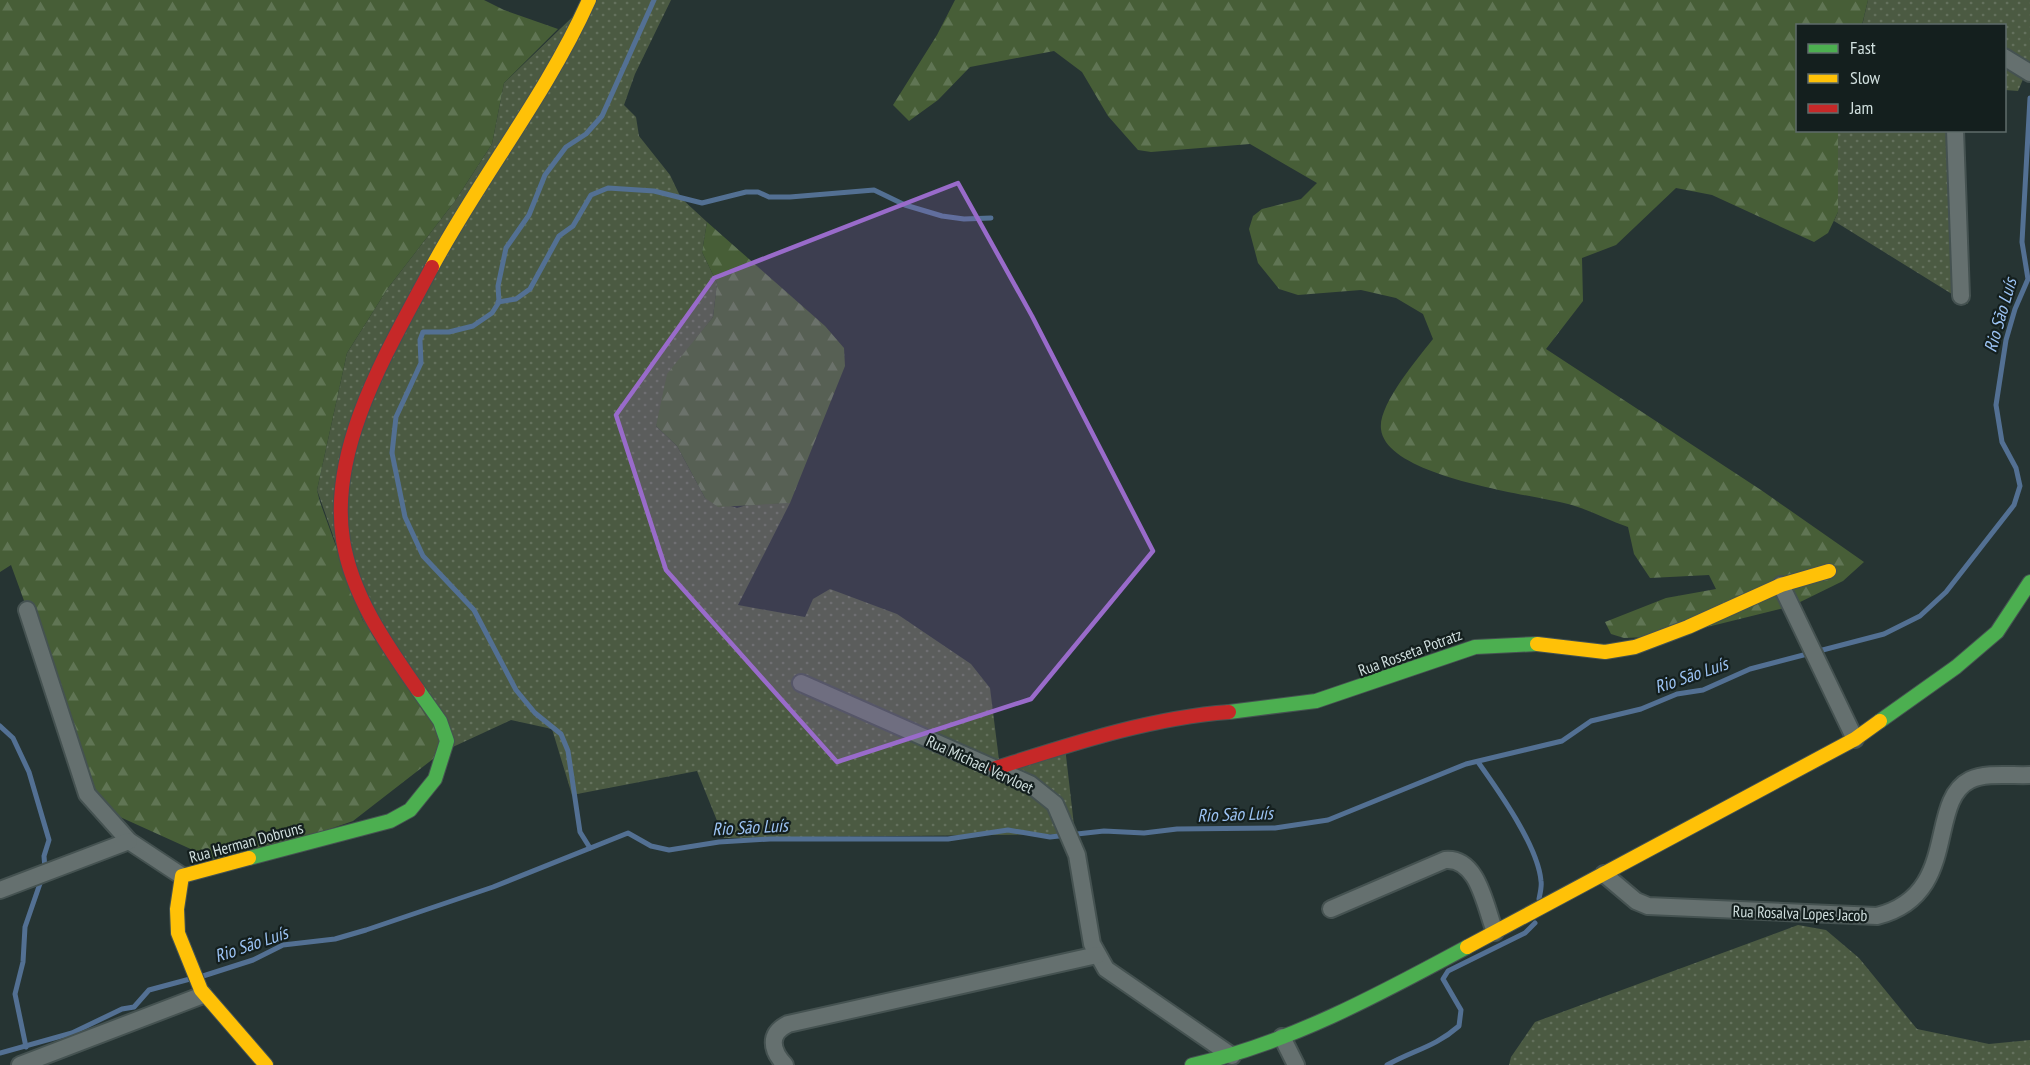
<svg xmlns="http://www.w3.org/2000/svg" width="2030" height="1065" viewBox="0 0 2030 1065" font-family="'PT Sans Narrow',sans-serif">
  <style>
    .grass { fill: url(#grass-dots) }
    .forest { fill: url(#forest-firs) }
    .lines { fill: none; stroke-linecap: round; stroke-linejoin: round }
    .stream { stroke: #537093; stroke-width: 5 }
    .street-casing { stroke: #455251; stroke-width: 20 }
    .fast-casing { stroke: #455251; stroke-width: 16 }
    .slow-casing { stroke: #455251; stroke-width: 16 }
    .jam-casing { stroke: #455251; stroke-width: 16 }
    .street { stroke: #65706f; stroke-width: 16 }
    .fast { stroke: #4caf50; stroke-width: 14 }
    .slow { stroke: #ffc107; stroke-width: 14 }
    .jam { stroke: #c62828; stroke-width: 14 }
    .marked { fill: #996bca; fill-opacity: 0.2; stroke: #996bca; stroke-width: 4.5; stroke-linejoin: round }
    .labels { text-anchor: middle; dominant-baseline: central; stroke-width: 4.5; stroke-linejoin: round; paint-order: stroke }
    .street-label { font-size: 16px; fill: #d0dfde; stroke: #141f1e }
    .water-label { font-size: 18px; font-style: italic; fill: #9dc4f5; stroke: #141f1e }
  </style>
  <defs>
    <pattern id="grass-dots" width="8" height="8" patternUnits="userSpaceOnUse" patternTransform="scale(1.5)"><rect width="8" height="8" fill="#4b5a42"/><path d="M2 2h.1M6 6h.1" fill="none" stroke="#64715d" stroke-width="1.8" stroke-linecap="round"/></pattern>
    <pattern id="forest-firs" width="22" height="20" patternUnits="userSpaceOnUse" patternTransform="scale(1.5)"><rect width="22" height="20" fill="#475e37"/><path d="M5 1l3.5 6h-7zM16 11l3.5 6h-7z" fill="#607554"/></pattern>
  </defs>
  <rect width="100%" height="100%" fill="#263433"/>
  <g class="grass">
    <polygon points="590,0 671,0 635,74 624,105 636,117 639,136 670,175 681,198 707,222 702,252 717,283 713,317 694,342 656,426 677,446 705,498 737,508 750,504 790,503 738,605 805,617 813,599 830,589 897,614 971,664 990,688 999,760 1065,747 1075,834 724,838 697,771 572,795 552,729 511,720 442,752 363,621 317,490 347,353 388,288 455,201 492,144 504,83"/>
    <polygon points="1868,0 2030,0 2030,70 2027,70 2018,91 2005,90 2004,26 1862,26"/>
    <polygon points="1838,131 1961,131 1958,142 1968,304 1834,221 1838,212"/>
    <polygon points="1798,925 1826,930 1859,958 1917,1029 1989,1044 2030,1040 2030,1065 1509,1065 1511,1057 1535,1022"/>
  </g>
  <g class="forest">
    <polygon points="0,0 484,0 504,10 558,29 504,83 492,144 455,201 388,288 347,353 317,490 320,502 363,621 437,707 442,752 353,821 226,865 109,812 70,771 50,694 42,650 11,565 0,572"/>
    <path d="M955 0H1868L1862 25 1798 26V130L1838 131V212L1828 233 1814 242 1712 195 1676 188 1616 245 1582 258 1583 301 1546 349 1761 490 1864 562 1843 581 1792 606 1671 636 1624 638 1611 634 1605 622 1666 598 1716 589 1709 575 1650 578 1634 554 1628 527C1607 520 1588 509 1568 504 1528 494 1386 477 1381 429 1378 405 1418 358 1433 339L1423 314 1396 298 1361 290 1298 295 1279 289 1258 263 1249 229 1253 216 1262 209 1301 199 1317 183 1250 144 1151 152 1138 150 1108 116 1082 72 1054 51 970 67 938 100 909 121 893 105 937 35Z"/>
    <polygon points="707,222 825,326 844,348 845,366 790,503 718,507 705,498 677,446 656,426 667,374 713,317 717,283 702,252"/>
  </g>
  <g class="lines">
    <g class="stream">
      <polyline points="498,302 516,299 530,289 559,236 573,226 591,195 608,188 654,191 702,203 746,192 758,192 769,197 790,197 874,190 905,205 942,216 964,219 991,218"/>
      <polyline points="0,726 13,738 29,772 49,840 44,856 45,869 25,927 23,962 15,994 26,1047"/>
      <path d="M1478 762C1498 790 1538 846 1541 881 1542 886 1540 894 1539 899"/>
      <polyline points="590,848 580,832 568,751 561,734 535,713 516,690 474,610 423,556 405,517 392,453 396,417 421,363 420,340 423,332 449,332 473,326 492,313 499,302 498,286 506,248 529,215 545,175 566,147 586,134 602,116 654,0"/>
      <polyline points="203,976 253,960 283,945 335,939 366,930 493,887 628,833 651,846 669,850 719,842 770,839 948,839 1008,830 1050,837 1104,831 1144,833 1177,829 1275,828 1328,820 1466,764 1562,741 1591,721 1641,709 1677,694 1703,690 1750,669 1884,634 1920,616 1946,592 2014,505 2020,486 2016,468 2002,442 1996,405 2006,340 2015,309 2028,279 2022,242 2030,98"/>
      <polyline points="0,1053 72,1033 122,1009 134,1007 149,990 190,979"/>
      <path d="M1387 1065C1414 1050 1435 1047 1459 1026L1461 1010 1443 979 1448 971 1525 933 1535 923"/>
    </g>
    <g class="street-casing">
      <g id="street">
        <polyline points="2004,57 2030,73"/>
        <polyline points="1955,130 1961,296"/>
        <polyline points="1781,585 1855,739"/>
        <polyline points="27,610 87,794 129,841 182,876"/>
        <polyline points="801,683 1030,784 1055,804 1077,855 1092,944 1106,969 1232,1056"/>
        <path d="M1604 874 1636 901 1648 906 1877 916C1961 895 1926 802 1970 780 1986 772 2013 776 2030 775"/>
        <polyline points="0,890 129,841"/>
        <path d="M1331 909 1445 860C1478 857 1485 906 1495 932"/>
        <polyline points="1282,1037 1296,1065"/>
        <polyline points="20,1065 203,995"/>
        <path d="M785 1065C771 1050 768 1034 788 1024L1097 955"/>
      </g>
    </g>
    <g class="fast-casing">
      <g id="fast">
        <polyline points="1229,712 1316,701 1475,647 1537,644"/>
        <polyline points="1880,721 1956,667 1997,632 2030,582"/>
        <polyline points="249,858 390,821 410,810 435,779 447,741 440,721 418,690"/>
        <path d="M1192 1065C1290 1043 1380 994 1467 947"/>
      </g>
    </g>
    <g class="slow-casing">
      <g id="slow">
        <path d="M432 267C481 176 547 94 589 0"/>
        <polyline points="1537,644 1605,652 1635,647 1688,627 1781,585 1829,571"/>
        <polyline points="249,858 182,876 177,909 178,933 201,990 266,1065"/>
        <polyline points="1467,947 1855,739 1880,721"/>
      </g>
    </g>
    <g class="jam-casing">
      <g id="jam">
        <path d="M418 690C386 644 352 596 343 540 328 446 390 347 432 267"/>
        <path d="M996 768C1072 744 1149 718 1229 712"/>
      </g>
    </g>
    <use href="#street" class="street"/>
    <use href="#fast" class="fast"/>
    <use href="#slow" class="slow"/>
    <use href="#jam" class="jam"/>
  </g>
  <path class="marked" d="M958 183 1032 316 1153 551 1031 699 837 762 666 570 616 415 714 278Z"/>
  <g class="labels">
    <g class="street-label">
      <text transform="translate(1410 652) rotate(-20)">Rua Rosseta Potratz</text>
      <text transform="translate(980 764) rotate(25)">Rua Michael Vervloet</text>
      <text transform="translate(246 842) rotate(-15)">Rua Herman Dobruns</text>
      <text transform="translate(1800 913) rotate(2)">Rua Rosalva Lopes Jacob</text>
    </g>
    <g class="water-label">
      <text transform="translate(2000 315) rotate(-74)">Rio São Luís</text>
      <text transform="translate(1691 675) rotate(-19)">Rio São Luís</text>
      <text transform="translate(1235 814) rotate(-2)">Rio São Luís</text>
      <text transform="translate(750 827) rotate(-3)">Rio São Luís</text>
      <text transform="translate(251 944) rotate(-19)">Rio São Luís</text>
    </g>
  </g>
  <rect x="1796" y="24" width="210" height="108" fill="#141f1e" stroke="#5f6c6b" stroke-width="1.5"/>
  <rect x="1808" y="44" width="30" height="9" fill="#4caf50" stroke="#5f6c6b" stroke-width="1.5"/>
  <text x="1850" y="54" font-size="18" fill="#d0dfde">Fast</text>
  <rect x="1808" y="74" width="30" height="9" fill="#ffc107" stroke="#5f6c6b" stroke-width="1.5"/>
  <text x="1850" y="84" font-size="18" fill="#d0dfde">Slow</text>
  <rect x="1808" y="104" width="30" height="9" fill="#c62828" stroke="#5f6c6b" stroke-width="1.5"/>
  <text x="1850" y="114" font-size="18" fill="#d0dfde">Jam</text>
</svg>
